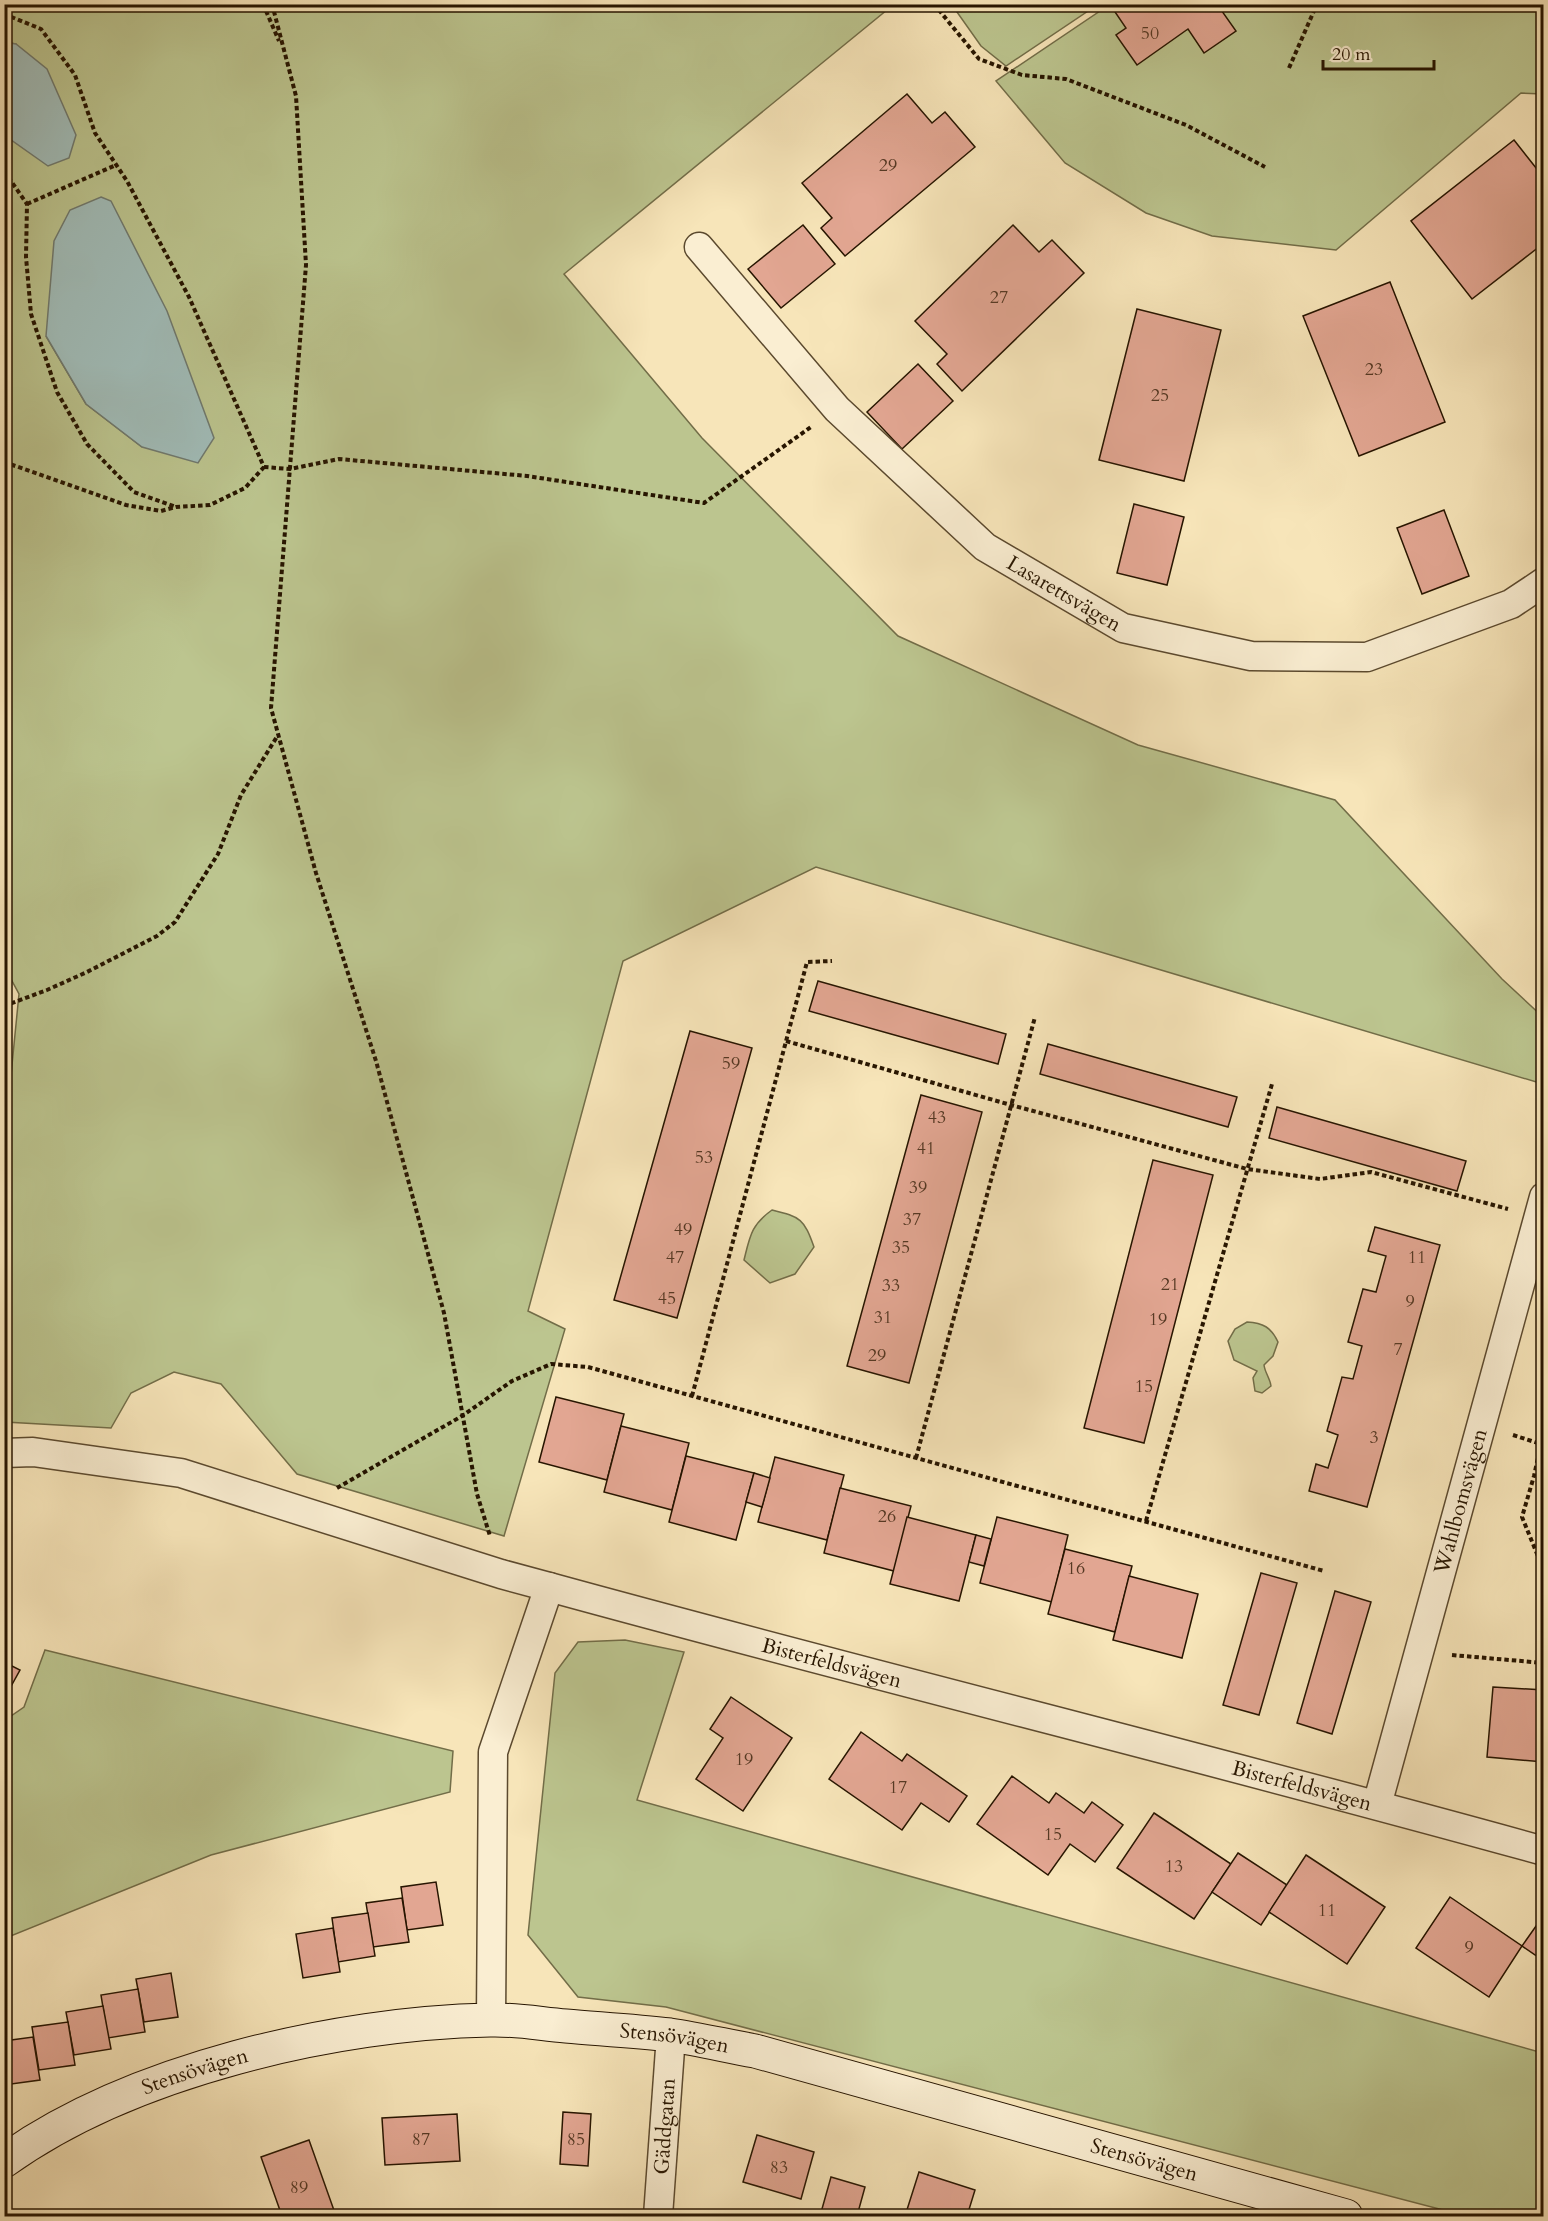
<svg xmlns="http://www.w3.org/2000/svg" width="1548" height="2221" viewBox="0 0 1548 2221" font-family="Cardo,serif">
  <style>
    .green { fill: #bcc58f; stroke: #726d48; stroke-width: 1.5; fill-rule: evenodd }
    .water { fill: #a1bdb9; stroke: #707a6f; stroke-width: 1.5 }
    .building { fill: #e2a692; stroke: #271500; stroke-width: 1.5 }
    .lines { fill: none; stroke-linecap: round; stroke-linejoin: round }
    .street-casing { stroke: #5b492e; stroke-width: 31 }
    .secondary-casing { stroke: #271500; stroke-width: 35 }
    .path { stroke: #271500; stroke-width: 4; stroke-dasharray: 4.5 3; stroke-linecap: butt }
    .street { stroke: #faeed2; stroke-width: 28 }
    .secondary { stroke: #faeed2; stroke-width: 33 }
    .labels { text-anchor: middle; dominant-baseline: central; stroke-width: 4.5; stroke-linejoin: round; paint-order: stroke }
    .number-label { font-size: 18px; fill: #563924 }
    .street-label { font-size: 21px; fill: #271500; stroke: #faeed2 }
  </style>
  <rect width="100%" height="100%" fill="#f7e5b9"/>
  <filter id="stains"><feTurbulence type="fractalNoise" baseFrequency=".00333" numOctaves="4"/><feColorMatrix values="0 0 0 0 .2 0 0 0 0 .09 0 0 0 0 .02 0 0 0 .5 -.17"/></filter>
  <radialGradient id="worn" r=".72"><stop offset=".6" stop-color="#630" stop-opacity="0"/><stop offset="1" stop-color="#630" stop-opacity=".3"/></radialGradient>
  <g class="green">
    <path d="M5 4 893 5 564 274 702 438 898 636 1138 745 1335 800 1502 979 1544 1018 1543 1084 816 867 623 961 528 1311 565 1329 504 1536 297 1474 221 1384 174 1372 131 1393 111 1428 5 1422 4 1088 10 1085 19 994 4 966 5 138 11 140 16 44 5 42ZM46 336 142 447 86 404Z"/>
    <polygon points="952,5 1097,5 1006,66 981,46"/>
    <polygon points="1109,5 1543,5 1543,94 1521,93 1336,250 1212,236 1146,213 1065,163 996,81"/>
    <path d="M772 1210C801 1217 804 1219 814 1247L795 1274 770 1283 744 1260C750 1236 751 1225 772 1210Z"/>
    <path d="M1247 1322C1263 1323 1271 1327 1278 1342L1273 1356 1264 1365C1265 1373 1270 1378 1271 1386L1262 1393 1255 1391 1253 1378 1257 1371 1234 1360 1228 1341 1235 1329Z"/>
    <polygon points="625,1640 684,1652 637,1800 1543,2053 1543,2216 1466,2216 666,2007 578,1997 528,1935 555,1673 578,1642"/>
    <polygon points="45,1650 453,1751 450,1792 211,1855 8,1937 5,1944 5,1718 8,1718 24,1707"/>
  </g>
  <g class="water">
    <polygon points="4,42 16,44 47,69 76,135 69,158 48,166 11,140 5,138"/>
    <polygon points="101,197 111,201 167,311 214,438 198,463 142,447 86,404 46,336 54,241 70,210"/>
  </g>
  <g class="building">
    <polygon points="1120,4 1223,4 1219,7 1236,31 1204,53 1188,29 1137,65 1116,35 1126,28 1113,9"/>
    <polygon points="907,94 932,123 945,112 975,147 845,256 821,228 832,218 802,183"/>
    <polygon points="1514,140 1544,178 1544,243 1472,299 1411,221"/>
    <polygon points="803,225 835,264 781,308 748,269"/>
    <polygon points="1013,225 1039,252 1052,240 1084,273 962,391 937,364 947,354 915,321"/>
    <polygon points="1390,282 1445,422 1359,456 1303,316"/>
    <polygon points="1137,309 1221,330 1184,481 1099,460"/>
    <polygon points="918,364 953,401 902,449 867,412"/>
    <polygon points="1134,504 1184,517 1167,585 1117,573"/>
    <polygon points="1444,510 1469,576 1422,594 1397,528"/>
    <polygon points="818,981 1006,1034 998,1064 809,1011"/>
    <polygon points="690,1031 752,1048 677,1318 614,1300"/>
    <polygon points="1048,1044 1237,1097 1228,1127 1040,1074"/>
    <polygon points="921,1095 982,1112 909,1383 847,1366"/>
    <polygon points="1277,1107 1466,1161 1457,1191 1269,1138"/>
    <polygon points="1153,1160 1213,1175 1144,1443 1084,1428"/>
    <polygon points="1375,1227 1440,1245 1367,1507 1309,1491 1316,1464 1328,1468 1338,1435 1327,1431 1342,1377 1353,1379 1362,1346 1348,1342 1363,1289 1376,1292 1386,1256 1368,1251"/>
    <polygon points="556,1397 624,1414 607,1480 539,1462"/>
    <polygon points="621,1426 689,1443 672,1510 604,1492"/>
    <polygon points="686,1456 754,1473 736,1540 669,1522"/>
    <polygon points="775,1457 844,1475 827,1540 758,1522"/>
    <polygon points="754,1473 770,1478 762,1507 746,1502"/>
    <polygon points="840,1488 911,1506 894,1571 824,1553"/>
    <polygon points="907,1517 976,1535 959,1601 890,1584"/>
    <polygon points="997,1517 1068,1535 1052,1602 980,1583"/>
    <polygon points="976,1535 991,1539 984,1566 969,1562"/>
    <polygon points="1065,1549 1132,1566 1115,1632 1048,1614"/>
    <polygon points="1261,1573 1297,1583 1259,1715 1223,1705"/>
    <polygon points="1129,1576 1198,1594 1182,1658 1113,1640"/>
    <polygon points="1335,1591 1371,1602 1332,1734 1297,1723"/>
    <polygon points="4,1662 20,1670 4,1699"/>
    <polygon points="1493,1687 1544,1690 1544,1762 1487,1757"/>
    <polygon points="731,1697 792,1738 743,1811 696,1779 723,1738 710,1729"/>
    <polygon points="861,1732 902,1761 907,1754 967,1796 949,1822 921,1803 902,1830 829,1779"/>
    <polygon points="1012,1776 1049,1803 1056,1793 1084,1813 1092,1802 1123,1825 1095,1862 1070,1844 1048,1875 977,1824"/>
    <polygon points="1154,1813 1231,1864 1194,1919 1117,1868"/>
    <polygon points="1238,1853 1287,1885 1261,1925 1212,1892"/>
    <polygon points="1306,1855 1385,1907 1347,1964 1269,1912"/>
    <polygon points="436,1882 443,1925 407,1930 401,1887"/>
    <polygon points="1450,1897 1522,1946 1489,1997 1416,1948"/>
    <polygon points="402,1898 409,1942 373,1947 366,1903"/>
    <polygon points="368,1913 375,1956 338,1962 332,1918"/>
    <polygon points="1541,1919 1544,1921 1544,1961 1522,1946"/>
    <polygon points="333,1928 340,1972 303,1978 296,1934"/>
    <polygon points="171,1973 178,2017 144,2022 136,1979"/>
    <polygon points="138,1989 145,2032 108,2038 101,1995"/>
    <polygon points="103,2006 111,2049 74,2055 66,2012"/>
    <polygon points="68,2022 75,2065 39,2070 32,2027"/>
    <polygon points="33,2037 40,2080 4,2085 4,2041"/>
    <polygon points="563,2112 591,2114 588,2166 560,2164"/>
    <polygon points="457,2114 460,2161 385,2165 382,2118"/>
    <polygon points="757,2135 814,2152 801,2199 743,2182"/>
    <polygon points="309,2140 336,2216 282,2216 261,2157"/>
    <polygon points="919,2172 975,2190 967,2216 905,2216"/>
    <polygon points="831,2177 865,2187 857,2216 820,2216"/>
  </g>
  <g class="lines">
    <g class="street-casing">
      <g id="street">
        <path id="s1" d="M699 247 837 409 985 547 1123 628 1251 656 1367 657 1511 604 1544 582"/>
        <polyline points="4,1453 33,1452 181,1473 501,1574 549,1587"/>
        <path id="s2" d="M1377 1805 1544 1197"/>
        <path id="s3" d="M491 2020 493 1752 549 1587C880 1678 1213 1759 1544 1851"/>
        <path id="s4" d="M658 2216 671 2035"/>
      </g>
    </g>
    <g class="secondary-casing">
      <g id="secondary">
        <path id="s5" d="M4 2161C131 2070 335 2023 490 2020 515 2019 541 2024 566 2026 601 2029 636 2031 670 2035 698 2039 727 2046 755 2051L1346 2216"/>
      </g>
    </g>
    <g class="path">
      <polyline points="263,4 279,41"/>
      <polyline points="272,4 296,96 306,265 271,708 316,873 376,1061 444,1313 477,1494 490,1536"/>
      <polyline points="934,4 979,59 1022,75 1066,79 1186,125 1265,167"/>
      <polyline points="4,14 41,29 75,75 95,133 127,181 189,297 264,467"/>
      <polyline points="1289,68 1317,4"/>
      <polyline points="4,171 27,204 26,257 31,314 57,392 87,444 134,492 176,507"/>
      <polyline points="27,204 116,165"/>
      <polyline points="4,462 126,505 161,511 176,507 210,505 245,488 264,467"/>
      <polyline points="264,467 290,469 339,459 527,476 704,503 811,427"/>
      <polyline points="4,1006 47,990 87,972 157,936 175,922 218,854 241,795 278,735"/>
      <polyline points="786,1041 1011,1105 1247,1169 1320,1179 1371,1172 1508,1209"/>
      <polyline points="692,1396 807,962 832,961"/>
      <polyline points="1513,1435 1544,1445"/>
      <polyline points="1541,1444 1534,1476 1522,1517 1544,1571"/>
      <polyline points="916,1458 1035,1017"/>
      <polyline points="337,1488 462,1416 512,1381 551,1364 588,1367 1324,1571"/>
      <polyline points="1146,1521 1272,1084"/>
      <polyline points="1452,1655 1544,1663"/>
    </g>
    <use href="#street" class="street"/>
    <use href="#secondary" class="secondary"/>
  </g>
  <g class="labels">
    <g class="number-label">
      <text x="1150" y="33">50</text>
      <text x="888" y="165">29</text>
      <text x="999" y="297">27</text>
      <text x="1374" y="369">23</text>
      <text x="1160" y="395">25</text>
      <text x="731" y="1063">59</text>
      <text x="937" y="1117">43</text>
      <text x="926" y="1148">41</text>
      <text x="704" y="1157">53</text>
      <text x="918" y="1187">39</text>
      <text x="912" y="1219">37</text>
      <text x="683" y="1229">49</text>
      <text x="901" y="1247">35</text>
      <text x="675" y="1257">47</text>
      <text x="1417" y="1257">11</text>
      <text x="1170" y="1284">21</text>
      <text x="891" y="1285">33</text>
      <text x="667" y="1298">45</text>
      <text x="1410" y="1301">9</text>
      <text x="883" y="1317">31</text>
      <text x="1158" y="1319">19</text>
      <text x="1398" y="1349">7</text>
      <text x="877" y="1355">29</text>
      <text x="1144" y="1386">15</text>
      <text x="1374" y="1437">3</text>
      <text x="887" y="1516">26</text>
      <text x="1076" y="1568">16</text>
      <text x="744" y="1759">19</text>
      <text x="898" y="1787">17</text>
      <text x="1053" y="1834">15</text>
      <text x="1174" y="1866">13</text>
      <text x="1327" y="1910">11</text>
      <text x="1469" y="1947">9</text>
      <text x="421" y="2139">87</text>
      <text x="576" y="2139">85</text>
      <text x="779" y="2167">83</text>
      <text x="299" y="2187">89</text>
    </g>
    <g class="street-label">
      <text stroke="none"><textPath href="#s1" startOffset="507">Lasarettsvägen</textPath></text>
      <text stroke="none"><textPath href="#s2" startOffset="315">Wahlbomsvägen</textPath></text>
      <text stroke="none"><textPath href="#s3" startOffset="735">Bisterfeldsvägen</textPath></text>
      <text stroke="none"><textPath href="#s3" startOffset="1221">Bisterfeldsvägen</textPath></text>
      <text stroke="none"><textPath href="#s5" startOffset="698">Stensövägen</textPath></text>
      <text stroke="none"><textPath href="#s5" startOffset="212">Stensövägen</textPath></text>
      <text stroke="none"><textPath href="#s4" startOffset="90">Gäddgatan</textPath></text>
      <text stroke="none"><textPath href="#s5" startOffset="1184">Stensövägen</textPath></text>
    </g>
  </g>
  <rect width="1548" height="2221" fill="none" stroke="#f7e5b9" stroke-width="24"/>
  <rect x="6" y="6" width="1536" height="2209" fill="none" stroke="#271500" stroke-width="3"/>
  <rect x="12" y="12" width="1524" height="2197" fill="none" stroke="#271500" stroke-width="1.5"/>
  <path d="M1323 60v9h111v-9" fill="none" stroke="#271500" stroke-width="3"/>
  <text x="1332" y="60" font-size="18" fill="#271500" stroke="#faeed2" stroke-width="4.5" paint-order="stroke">20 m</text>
  <rect width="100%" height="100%" filter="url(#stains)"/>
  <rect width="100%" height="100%" fill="url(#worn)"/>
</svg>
